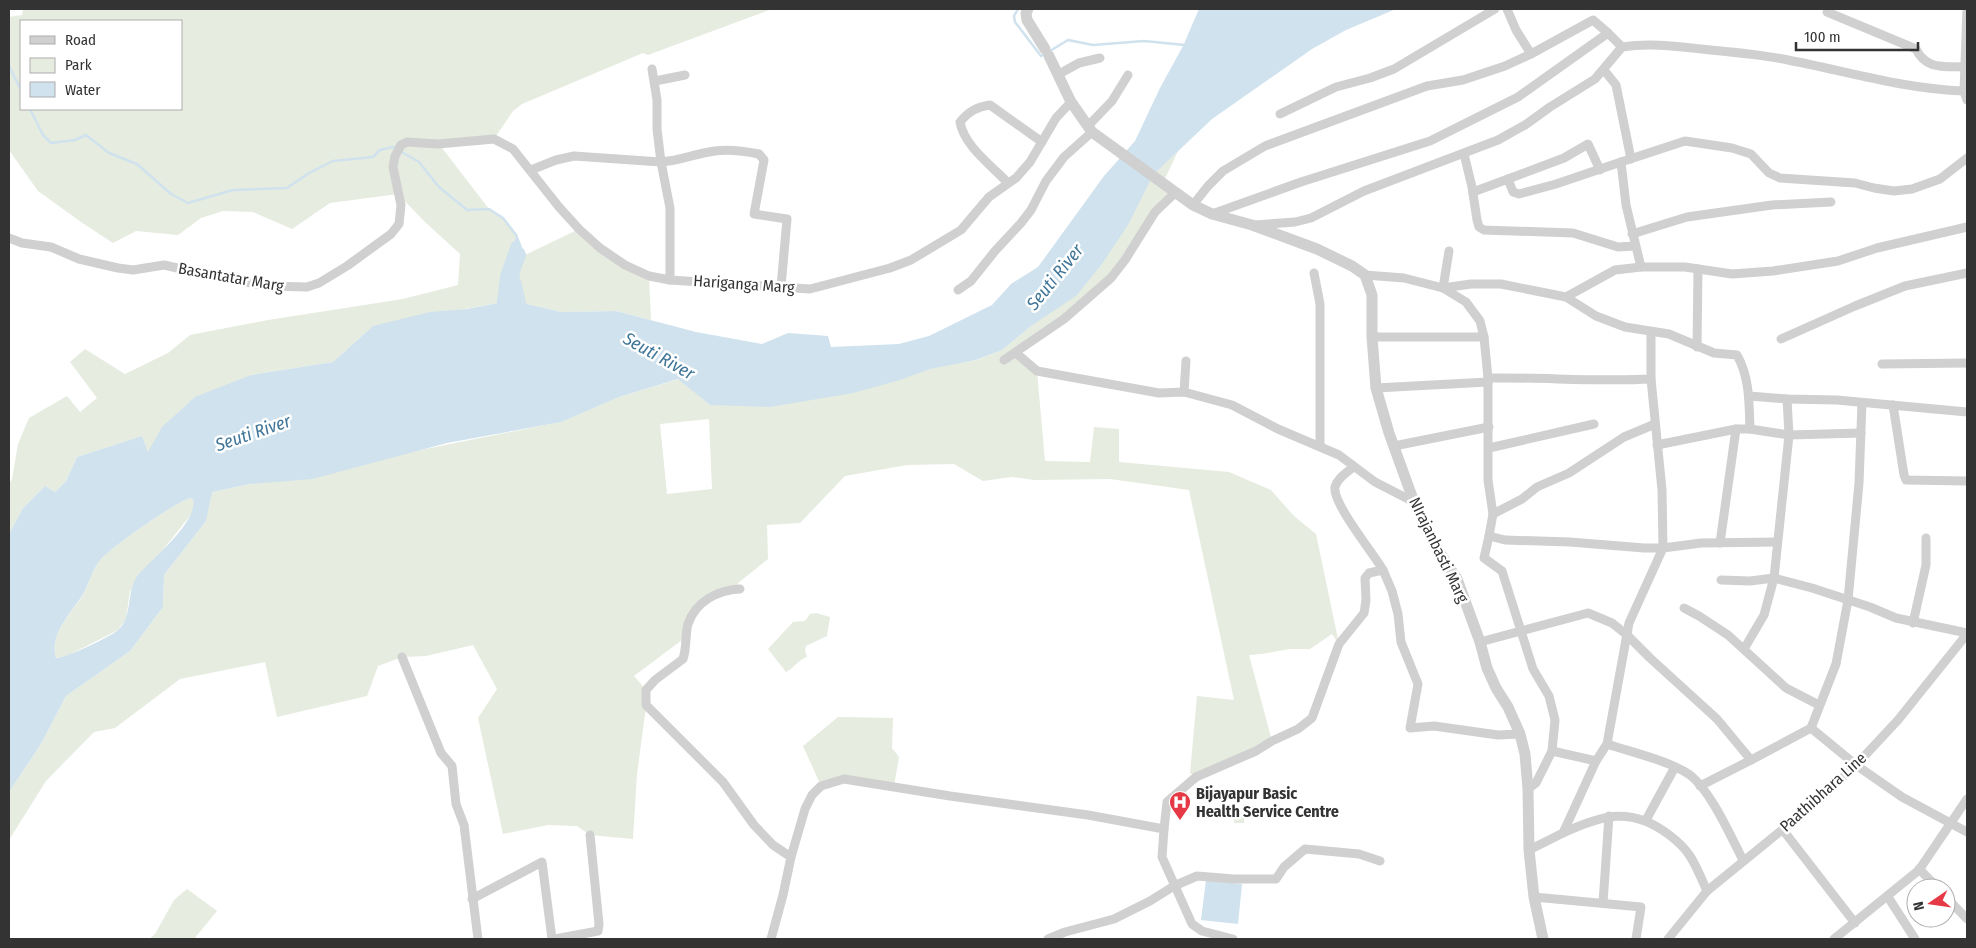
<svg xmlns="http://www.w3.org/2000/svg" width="1976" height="948" viewBox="0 0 1976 948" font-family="'Fira Sans Condensed',sans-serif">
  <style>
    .green { fill: #e6ecdf; fill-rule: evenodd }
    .water { fill: #cfe2ee; fill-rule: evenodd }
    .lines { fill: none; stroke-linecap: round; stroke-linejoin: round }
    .stream { stroke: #cfe2ee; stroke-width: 2.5 }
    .minor { stroke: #d0d0d0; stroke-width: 9 }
    .tertiary { stroke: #d0d0d0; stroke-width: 11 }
    .labels { text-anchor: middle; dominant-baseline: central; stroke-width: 5; stroke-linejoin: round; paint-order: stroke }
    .street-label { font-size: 16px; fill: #333; stroke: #fff }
    .poi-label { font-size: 16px; font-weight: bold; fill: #333; stroke: #fff; text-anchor: start }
    .water-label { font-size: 18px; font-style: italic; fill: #3f7597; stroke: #fff }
  </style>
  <rect width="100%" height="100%" fill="#fff"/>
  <g class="green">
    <path d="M23 9H772L648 55 643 53 522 104 513 111 494 139 439 144 489 209 503 218 517 234 502 273 498 303 373 326 333 362 251 375 148 452 142 436 77 457 66 481 55 492 45 486 23 508 9 534V484L12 479 18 444 29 418 67 396 80 412 97 398 70 362 85 349 125 374 168 353 190 335 268 320 403 299 458 285 460 254 425 222 398 194 330 203 292 229 253 212 223 211 201 218 178 235 136 231 113 243 81 222 38 191 9 150V72H12L9 66V17L22 15ZM21 21H181V109H21Z"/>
    <path d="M1178 151 1163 183 1176 192 1155 212 1111 278 1016 354 1037 371 1045 461 1090 462 1094 427 1119 429V462L1229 472 1271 490 1294 516 1316 534 1339 644 1332 634 1310 649H1290L1262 654 1249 655 1272 741 1196 777 1190 773 1197 696 1234 700 1189 490 1110 479 1034 480 1012 477 983 481 954 464 907 465 845 476 800 523 767 525 768 559 738 583 740 589H728L695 612 686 637 634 676 646 690V707L637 774 633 839 590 835 577 826 548 825 503 834 478 718 497 689 473 645 426 656 402 657 378 666 367 696 277 717 265 662 180 679 115 728 94 732 46 781 9 840V792L41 744 66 696 130 651 163 607 164 575 206 521 211 492 560 422 619 397 679 379 710 405 977 360 1002 350 1031 326 1153 175ZM709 419 712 489 667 494 660 424Z"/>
    <polygon points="579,229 649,276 651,320 616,311 561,312 523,303 518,274 525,255"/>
    <path d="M190 498 193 499 195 505 193 512 130 591 126 619 118 630 67 656 56 658C49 635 70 614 82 597 89 585 92 569 101 559 113 546 174 503 190 498Z"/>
    <path d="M816 613 830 617 827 636 806 646 805 650 807 657C798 660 794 668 786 672L768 649 793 622 805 621 810 614Z"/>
    <polygon points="838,717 893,718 892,748 899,757 894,786 844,779 821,786 803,746"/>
    <polygon points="1244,811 1244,823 1234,823 1234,812"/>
    <polygon points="187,889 217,911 194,939 149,939 155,934 174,900"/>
  </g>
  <g class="water">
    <path d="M1199 9H1396L1346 30 1312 49 1212 119 1153 175 1128 225 1102 264 1076 296 1031 326 1002 350 976 360 930 369 900 380 853 393 770 407 710 405 678 379 619 397 561 422 447 443 312 479 250 484 212 492 206 521 164 575 163 607 130 651 66 696 41 744 9 792V534L23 508 45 486 55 492 66 481 77 457 142 436 148 452 162 427 195 397 251 375 333 362 373 326 430 312 467 309 498 303 502 273 517 234 525 255 518 274 523 303 561 312 616 311 696 332 762 344 788 333 828 336 831 347 899 344 929 336 992 305 1011 284 1038 267 1104 176 1135 141 1160 88 1183 46ZM190 498 193 499C199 521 153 558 139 574 125 590 134 616 118 630 112 636 64 659 56 658 49 635 70 614 82 596 89 585 92 569 101 559 113 546 174 503 190 498Z"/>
    <polygon points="1206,880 1242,884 1238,924 1201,920"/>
  </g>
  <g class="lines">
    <g class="stream">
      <polyline points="1018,9 1014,16 1015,22 1041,56 1045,54"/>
      <polyline points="1050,51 1068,40 1093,45 1144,41 1185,45"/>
      <polyline points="9,66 21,90"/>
      <polyline points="30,109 43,135 51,143 75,140 86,135 109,153 137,164 171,194 188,203 233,190 287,188 309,173 333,161 373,157 380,150 393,147 419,162 439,187 467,210 489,209 503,218 516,235"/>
      <polyline points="523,250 525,255 518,274 525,304"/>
      <polyline points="498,303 502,273 513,243"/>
    </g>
    <g class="minor">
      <polyline points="1507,9 1516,30 1531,54"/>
      <polyline points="1967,9 1964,91 1967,100"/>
      <path d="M1827 12 1916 49C1926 70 1944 66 1965 67"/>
      <polyline points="652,69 657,100 657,129 661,162 670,208 670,280"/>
      <polyline points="1604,70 1616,85 1631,159"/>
      <polyline points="1059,74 1079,63 1100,58"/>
      <polyline points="655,81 685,75"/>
      <polyline points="1280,114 1336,87 1370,78 1394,69 1495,9"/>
      <polyline points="1088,126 1112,101 1128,75"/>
      <polyline points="1464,154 1472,187 1477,220 1479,227 1484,230 1573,233 1618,247 1635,246"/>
      <polyline points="1621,162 1685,141 1732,148 1751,154 1769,173 1780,178 1855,183 1874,188 1894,191 1912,189 1940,179 1967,158"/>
      <path d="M531 170 556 160 574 156 661 162C680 161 697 153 715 151 730 149 744 151 759 154L764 160 754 214 787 219 781 287"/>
      <polyline points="1508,179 1564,158 1588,144 1600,170"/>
      <path d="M1008 183C992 166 964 146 960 122 969 111 977 107 990 105L1042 142"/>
      <polyline points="1473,192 1508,179 1513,192 1519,194 1556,184 1621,162 1626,205 1641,267"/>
      <polyline points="1193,205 1208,186 1223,171 1265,146 1427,86 1463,80 1505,66 1531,54 1593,20 1608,33"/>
      <polyline points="1212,214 1301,182 1430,141 1518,97 1608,33 1622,47"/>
      <path d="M1255 225 1295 222 1311 218 1364 191 1498 140 1525 125 1550 107 1595 79 1622 47C1648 43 1674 46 1701 49 1730 52 1759 54 1788 60 1846 71 1904 89 1964 91"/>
      <polyline points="1632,234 1687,217 1772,205 1831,202"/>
      <polyline points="9,238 22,243 51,247 79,259 118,268 133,270 164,265 217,277 267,286 307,287 319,283 347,266 391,234 399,224 401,205 393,167 395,156 401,145 407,142 438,144 494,139 513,149 559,207 579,229 600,248 625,265 649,276 670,280 810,289 890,268 911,260 961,230 989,197 1016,178 1030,162 1056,118 1071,102"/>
      <path d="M1449 251 1443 288 1471 284H1501L1566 297 1596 316 1625 327 1669 334 1714 353 1737 355C1750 378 1749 404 1750 429H1736"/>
      <polyline points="1314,273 1320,304 1320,446"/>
      <polyline points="1365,275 1404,278 1443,288 1466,302 1480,321 1484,337 1488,378 1488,480 1493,514 1489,536 1505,540 1570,542 1644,548 1663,548 1701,543 1777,542"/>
      <polyline points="958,290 971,281 995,251 1021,223 1031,210 1046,181 1064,157 1092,132"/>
      <polyline points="1566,297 1615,270 1641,267 1685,267 1732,274 1773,271 1838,261 1877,248 1967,227"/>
      <polyline points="1372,337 1484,337"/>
      <polyline points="1781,339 1855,306 1905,286 1967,273"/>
      <polyline points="1697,347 1698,269"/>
      <polyline points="1016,353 1037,371 1159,393 1184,392 1232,405 1278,429 1339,455 1375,482 1414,502"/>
      <polyline points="1004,360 1064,319 1111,278 1125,260 1155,212 1176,192"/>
      <polyline points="1882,364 1967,363"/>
      <path d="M1488 378C1542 377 1597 382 1651 379"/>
      <polyline points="1376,388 1488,382"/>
      <polyline points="1184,392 1186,361"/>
      <polyline points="1749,396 1787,399 1837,400 1967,412"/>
      <polyline points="1893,405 1904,475 1906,480 1967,481"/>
      <polyline points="1750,429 1789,435 1861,433"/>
      <polyline points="1657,445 1736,429 1720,543"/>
      <polyline points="1394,446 1489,427"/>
      <polyline points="1489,448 1594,424"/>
      <polyline points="1493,514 1522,499 1537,487 1569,473 1624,437 1655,424"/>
      <polyline points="1489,536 1484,558 1502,571 1533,669 1549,696 1555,720 1552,751"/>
      <polyline points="1383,570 1392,591 1398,614 1401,642 1418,684 1410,728 1434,726 1498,735 1520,734"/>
      <polyline points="1721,580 1750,581 1774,578 1812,588 1870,607 1896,618 1967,633"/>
      <path d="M740 589C718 590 696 601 688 624 685 635 687 647 683 659L655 680 646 690V705L723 782 754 825 773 845 791 857"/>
      <polyline points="1684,608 1699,616 1728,635 1786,688 1819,705"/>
      <polyline points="1913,623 1926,565 1926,538"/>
      <polyline points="1480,642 1588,613 1612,623 1627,635 1650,658 1717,719 1751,760 1700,786"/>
      <polyline points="1744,649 1764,615 1774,578 1789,435 1787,399"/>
      <polyline points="402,657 441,753 452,766 456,804 464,825 478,939"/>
      <polyline points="1811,728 1836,664 1848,600 1859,483 1862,403"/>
      <path d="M1607 744C1631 752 1670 761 1690 775 1711 791 1731 837 1743 860"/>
      <polyline points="1751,760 1811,728 1856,765 1902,797 1967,832"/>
      <polyline points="1528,789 1536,783 1552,751 1596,761"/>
      <polyline points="1646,820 1675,767"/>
      <path d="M1164 829 1167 802 1196 777 1256 751 1272 741 1298 729 1312 718 1339 644 1364 613 1366 600 1365 578 1369 573 1383 570C1374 554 1332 503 1335 487 1337 478 1347 473 1353 467"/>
      <polyline points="1783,830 1855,923"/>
      <path d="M1563 833C1602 815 1631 806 1668 834 1676 840 1685 848 1690 856 1697 867 1702 880 1707 891"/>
      <polyline points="1529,850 1563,833 1596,761 1607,744 1629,623 1663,548 1662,490 1651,379 1651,332"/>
      <polyline points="1919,869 1938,888"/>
      <polyline points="1534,897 1641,907 1636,939"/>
      <polyline points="1888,897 1915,939"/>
      <polyline points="1946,897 1967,919"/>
      <polyline points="472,899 542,862 552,939"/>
      <polyline points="1603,903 1609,816"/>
      <polyline points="555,939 598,931 599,924 590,835"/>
      <polyline points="771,939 783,895 791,857 805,809 812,795 821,786 844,779 950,796 1088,815 1164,829 1162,857 1192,924 1202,931 1233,939"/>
      <polyline points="1048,939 1065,932 1114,919 1150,901 1174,886 1197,876 1234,879 1276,879 1284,867 1305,849 1359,854 1380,861"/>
      <polyline points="1668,939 1707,891 1821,798 1856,765 1898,720 1967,634"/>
      <polyline points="1834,939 1919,870 1967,799"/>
    </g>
    <g class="tertiary">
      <polyline points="1028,9 1026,13 1027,20 1045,49"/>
      <polyline points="1049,56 1071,102 1092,132 1193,205 1212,214 1252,225 1317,249 1352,266 1365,275 1372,295 1372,337 1376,388 1389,433 1414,502 1436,547 1457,579 1480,642 1487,668 1496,688 1508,707 1520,734 1525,754 1528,789 1529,850 1534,897 1543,939"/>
    </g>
  </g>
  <defs>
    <g id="hospital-pin" transform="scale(1.125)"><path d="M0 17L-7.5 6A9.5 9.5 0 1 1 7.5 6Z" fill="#e63946" stroke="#fff"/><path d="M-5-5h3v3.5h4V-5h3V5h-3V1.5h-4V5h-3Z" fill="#fff"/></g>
  </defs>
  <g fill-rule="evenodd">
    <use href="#hospital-pin" x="1180" y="802"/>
  </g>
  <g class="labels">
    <g class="street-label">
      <text transform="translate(231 277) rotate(10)">Basantatar Marg</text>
      <text transform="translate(744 284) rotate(4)">Hariganga Marg</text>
      <text transform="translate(1439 550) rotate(64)">NIrajanbasti Marg</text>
      <text transform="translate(1823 792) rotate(-42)">Paathibhara Line</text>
    </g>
    <g class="poi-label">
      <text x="1196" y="793">Bijayapur Basic<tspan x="1196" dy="18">Health Service Centre</tspan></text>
    </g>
    <g class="water-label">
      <text transform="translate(1055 277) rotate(-51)">Seuti River</text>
      <text transform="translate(659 356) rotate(29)">Seuti River</text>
      <text transform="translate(253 433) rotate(-19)">Seuti River</text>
    </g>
  </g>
  <rect width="1976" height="948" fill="none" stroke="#333333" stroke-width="20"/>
  <rect x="20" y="20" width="162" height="90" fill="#ffffff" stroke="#adadad"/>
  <rect x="30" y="36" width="25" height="8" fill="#d0d0d0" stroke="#adadad"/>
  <text x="65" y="45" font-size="15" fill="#333333">Road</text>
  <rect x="30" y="58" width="25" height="15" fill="#e6ecdf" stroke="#adadad"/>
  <text x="65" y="70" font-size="15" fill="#333333">Park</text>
  <rect x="30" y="82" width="25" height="15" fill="#cfe2ee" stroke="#adadad"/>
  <text x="65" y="95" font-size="15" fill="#333333">Water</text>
  <g transform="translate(1931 903) rotate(257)"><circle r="24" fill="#ffffff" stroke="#adadad"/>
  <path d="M0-4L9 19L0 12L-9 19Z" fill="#e63946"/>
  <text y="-8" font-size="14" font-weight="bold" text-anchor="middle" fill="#333333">N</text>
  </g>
  <path d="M1796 42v8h122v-8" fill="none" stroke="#333333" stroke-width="2.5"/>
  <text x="1804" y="42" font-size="15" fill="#333333" stroke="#ffffff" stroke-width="4" paint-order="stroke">100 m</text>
</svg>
